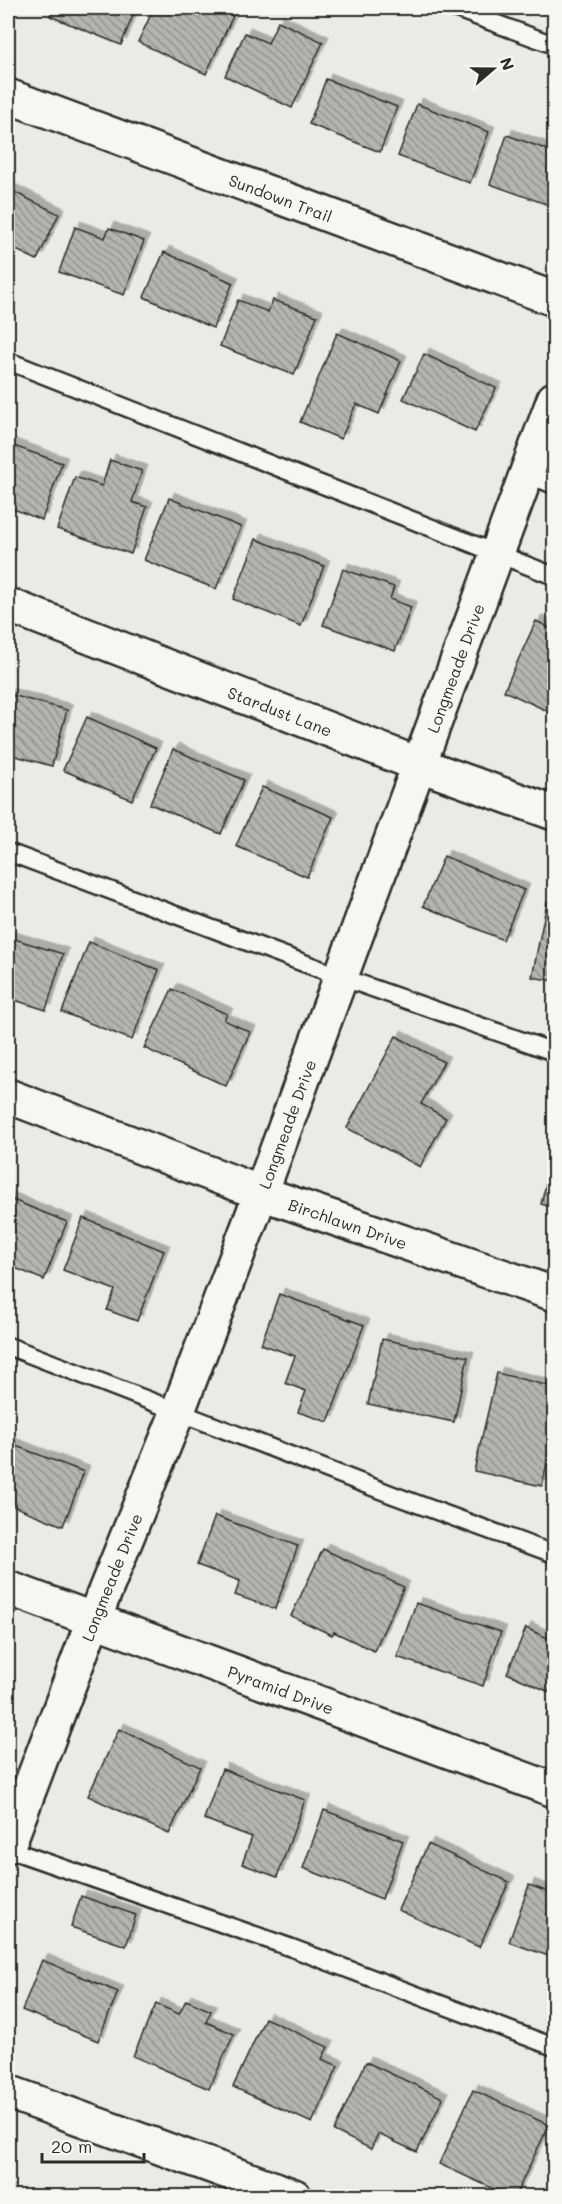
<svg xmlns="http://www.w3.org/2000/svg" width="562" height="2204" viewBox="0 0 562 2204" font-family="Mali,sans-serif">
  <style>
    .building { fill: url(#building-back-hatch); stroke: #2b2b2b; stroke-width: 1.5; filter: url(#shadow) }
    .lines { fill: none; stroke-linecap: round; stroke-linejoin: round }
    .lane-casing { stroke: #2b2b2b; stroke-width: 21 }
    .street-casing { stroke: #2b2b2b; stroke-width: 38 }
    .lane { stroke: #f6f6f2; stroke-width: 16 }
    .street { stroke: #f6f6f2; stroke-width: 33 }
    .labels { text-anchor: middle; dominant-baseline: central; stroke-width: 6; stroke-linejoin: round; paint-order: stroke }
    .street-label { font-size: 16px; fill: #2b2b2b; stroke: #f6f6f2 }
  </style>
  <defs>
    <pattern id="building-back-hatch" width="6" height="6" patternUnits="userSpaceOnUse" patternTransform="scale(1.5)"><rect width="6" height="6" fill="#b4b4b1"/><path d="M-1 5l2 2M0 0l6 6M5-1l2 2" fill="none" stroke="#939390"/></pattern>
    <filter id="shadow"><feDropShadow dx="5.5" dy="-5.5" stdDeviation="0" flood-color="#0004"/></filter>
  </defs>
  <rect width="100%" height="100%" fill="#eaeae6"/>
  <filter id="ink" filterUnits="userSpaceOnUse"><feTurbulence type="fractalNoise" baseFrequency=".0167" numOctaves="2"/><feDisplacementMap in="SourceGraphic" scale="12" xChannelSelector="R" yChannelSelector="G"/><feConvolveMatrix kernelMatrix="1 2 1 2 8 2 1 2 1" color-interpolation-filters="sRGB"/></filter>
  <g filter="url(#ink)">
    <g class="building">
      <polygon points="53,8 136,8 121,45 50,16"/>
      <polygon points="154,8 216,8 233,16 206,74 138,42"/>
      <polygon points="278,21 323,42 292,108 225,76 245,33 268,43"/>
      <polygon points="326,79 397,107 380,152 309,124"/>
      <polygon points="417,104 489,132 470,183 398,156"/>
      <polygon points="507,135 554,152 554,207 490,184"/>
      <polygon points="8,189 59,214 37,260 8,246"/>
      <polygon points="75,227 105,238 109,228 144,241 124,295 59,272"/>
      <polygon points="164,252 233,283 213,328 144,297"/>
      <polygon points="238,300 268,312 273,300 317,316 294,375 220,346"/>
      <polygon points="337,333 401,361 379,414 356,404 341,439 300,422"/>
      <polygon points="424,354 496,388 475,432 403,399"/>
      <polygon points="8,444 62,463 42,520 8,507"/>
      <polygon points="110,460 142,471 132,502 147,507 131,554 57,529 75,477 102,486"/>
      <polygon points="169,498 241,527 216,589 144,560"/>
      <polygon points="256,539 324,566 301,626 233,599"/>
      <polygon points="343,569 394,587 390,599 411,607 395,651 323,625"/>
      <polygon points="536,621 554,630 554,714 504,691"/>
      <polygon points="8,694 67,710 52,766 8,754"/>
      <polygon points="87,717 156,748 132,800 63,770"/>
      <polygon points="173,749 244,780 221,834 150,804"/>
      <polygon points="262,787 333,817 307,877 236,846"/>
      <polygon points="444,856 524,890 503,940 423,906"/>
      <polygon points="547,902 554,903 554,981 532,977"/>
      <polygon points="8,937 63,954 46,1010 8,998"/>
      <polygon points="89,942 159,970 132,1040 62,1012"/>
      <polygon points="172,989 227,1014 224,1020 250,1032 226,1086 144,1048"/>
      <polygon points="396,1036 444,1062 421,1104 446,1118 420,1167 347,1128"/>
      <polygon points="553,1155 554,1155 554,1208 541,1204"/>
      <polygon points="8,1198 67,1222 44,1280 8,1265"/>
      <polygon points="83,1218 164,1251 137,1321 107,1310 115,1290 63,1270"/>
      <polygon points="279,1294 364,1325 328,1422 298,1412 306,1391 285,1383 295,1356 261,1344"/>
      <polygon points="382,1339 468,1357 454,1422 368,1404"/>
      <polygon points="497,1373 554,1387 554,1431 542,1486 474,1471"/>
      <polygon points="8,1443 84,1472 63,1526 8,1504"/>
      <polygon points="215,1516 298,1546 275,1609 235,1595 240,1581 197,1565"/>
      <polygon points="323,1549 404,1587 374,1651 334,1632 332,1635 291,1616"/>
      <polygon points="416,1603 501,1632 483,1686 397,1657"/>
      <polygon points="526,1628 554,1641 554,1694 507,1673"/>
      <polygon points="554,1695 554,1720 546,1716"/>
      <polygon points="119,1729 200,1767 169,1834 88,1796"/>
      <polygon points="222,1769 305,1800 277,1877 242,1864 252,1837 204,1819"/>
      <polygon points="324,1810 403,1841 382,1899 303,1868"/>
      <polygon points="428,1844 509,1882 479,1947 398,1910"/>
      <polygon points="529,1885 554,1894 554,1958 509,1942"/>
      <polygon points="81,1896 136,1915 126,1946 71,1927"/>
      <polygon points="42,1960 118,1992 98,2041 22,2010"/>
      <polygon points="186,2000 211,2011 206,2022 234,2034 209,2089 133,2056 156,2004 179,2014"/>
      <polygon points="265,2018 328,2047 322,2059 338,2066 312,2123 233,2087"/>
      <polygon points="366,2062 443,2098 417,2152 378,2134 371,2149 334,2131"/>
      <polygon points="473,2090 549,2125 515,2196 509,2196 439,2164"/>
    </g>
    <g class="lines">
      <g class="lane-casing">
        <g id="lane">
          <polyline points="454,8 554,45"/>
          <polyline points="8,361 554,576"/>
          <polyline points="527,474 554,485"/>
          <polyline points="8,852 341,977 554,1052"/>
          <polyline points="8,1346 393,1495 554,1554"/>
          <polyline points="8,1849 292,1948 554,2047"/>
        </g>
      </g>
      <g class="street-casing">
        <g id="street">
          <path id="s1" d="M8 96 554 299"/>
          <path id="s2" d="M8 605 420 765 554 813"/>
          <path id="s3" d="M8 1096 261 1193 554 1294"/>
          <path id="s4" d="M8 1588 554 1790"/>
          <path id="s5" d="M8 1846 93 1621 178 1411 261 1193 554 399"/>
          <polyline points="8,2092 294,2196"/>
        </g>
      </g>
      <use href="#lane" class="lane"/>
      <use href="#street" class="street"/>
    </g>
  </g>
  <g class="labels">
    <g class="street-label">
      <text stroke="none"><textPath href="#s1" startOffset="291">Sundown Trail</textPath></text>
      <text stroke="none"><textPath href="#s5" startOffset="1260">Longmeade Drive</textPath></text>
      <text stroke="none"><textPath href="#s2" startOffset="292">Stardust Lane</textPath></text>
      <text stroke="none"><textPath href="#s5" startOffset="774">Longmeade Drive</textPath></text>
      <text stroke="none"><textPath href="#s3" startOffset="363">Birchlawn Drive</textPath></text>
      <text stroke="none"><textPath href="#s5" startOffset="288">Longmeade Drive</textPath></text>
      <text stroke="none"><textPath href="#s4" startOffset="291">Pyramid Drive</textPath></text>
    </g>
  </g>
  <rect width="562" height="2204" fill="none" stroke="#f6f6f2" stroke-width="30"/>
  <rect x="15" y="15" width="532" height="2174" fill="none" stroke="#2b2b2b" stroke-width="2" filter="url(#ink)"/>
  <g transform="translate(493 69) rotate(70)" stroke="#f6f6f2" stroke-width="4.5" paint-order="stroke">
  <path d="M0-4.5L10 22L0 15L-10 22Z" fill="#2b2b2b"/>
  <text y="-9" font-size="16" font-weight="bold" text-anchor="middle" fill="#2b2b2b">N</text>
  </g>
  <path d="M42 2153v9h102v-9" fill="none" stroke="#2b2b2b" stroke-width="3"/>
  <text x="51" y="2153" font-size="18" fill="#2b2b2b" stroke="#f6f6f2" stroke-width="4.5" paint-order="stroke">20 m</text>
</svg>
